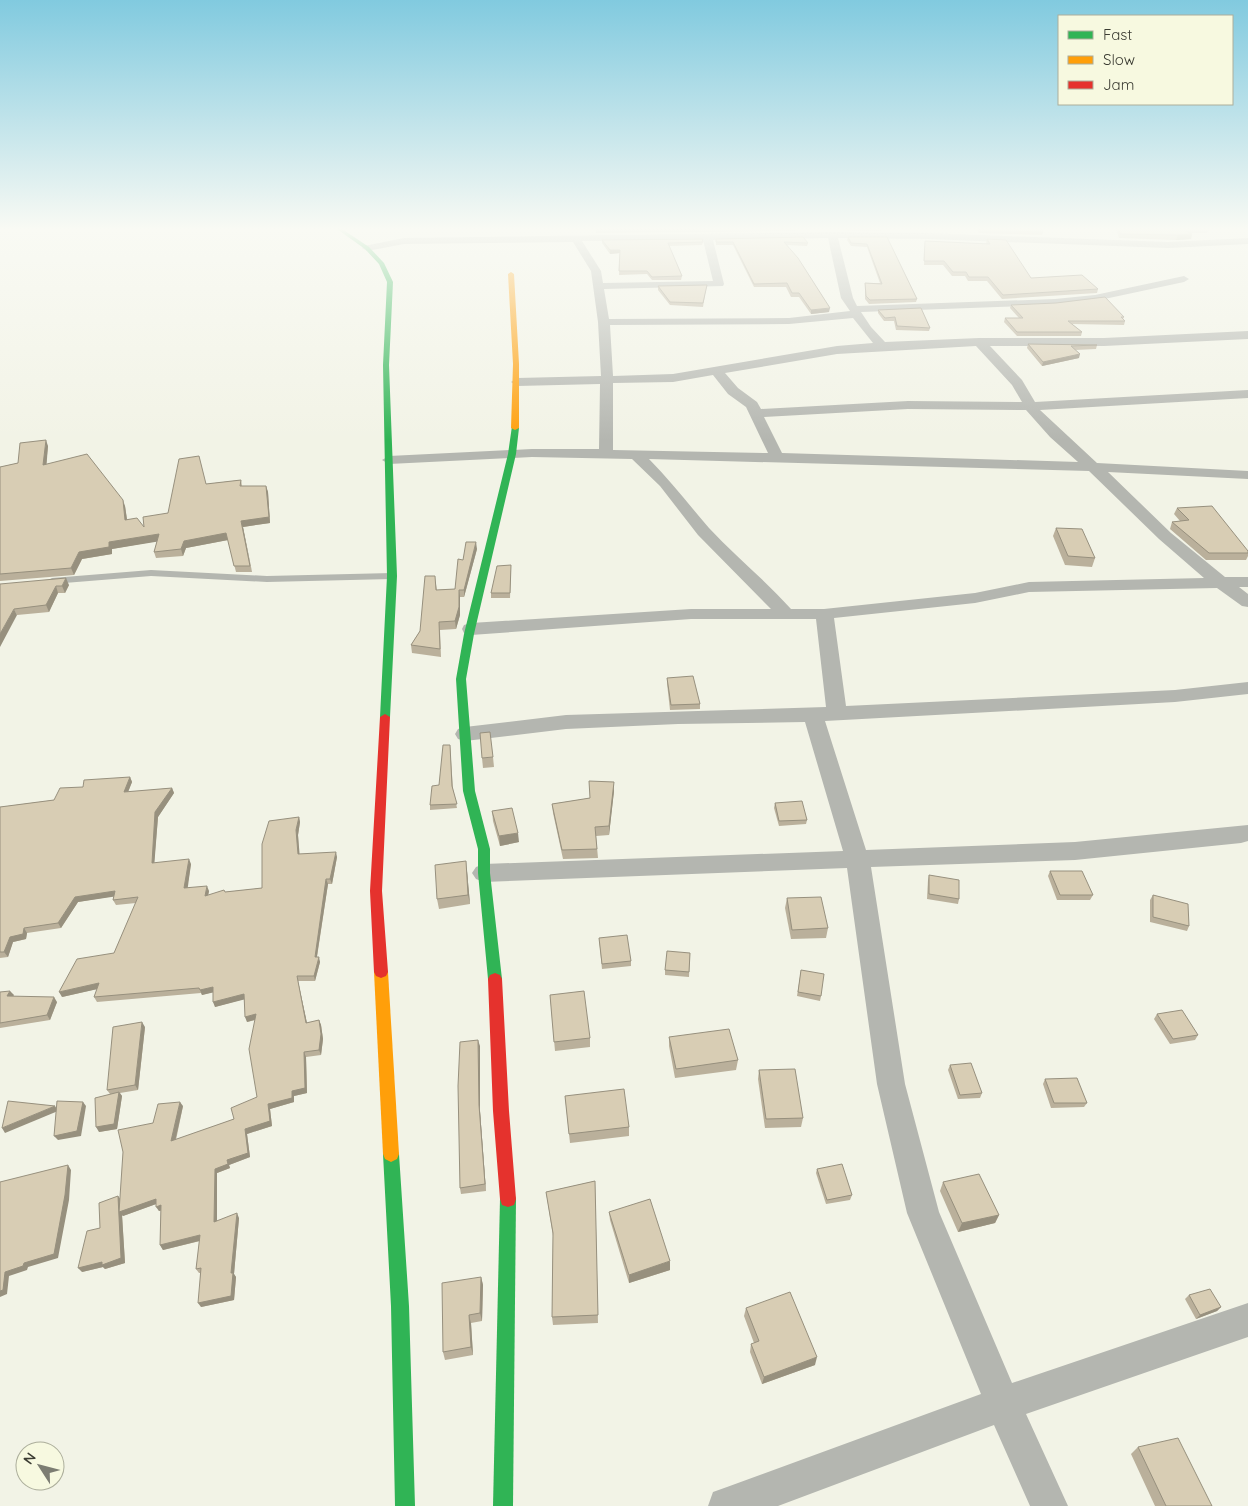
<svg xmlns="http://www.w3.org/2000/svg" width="1248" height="1506" viewBox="0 0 1248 1506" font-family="Quicksand,sans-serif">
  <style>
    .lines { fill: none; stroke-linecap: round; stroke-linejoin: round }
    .lane { fill: #b4b6b0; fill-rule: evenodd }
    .street { fill: #b4b6b0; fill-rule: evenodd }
    .fast { fill: #30b455; fill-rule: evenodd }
    .slow { fill: #ff9f0a; fill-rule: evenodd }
    .jam { fill: #e5322d; fill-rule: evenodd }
    .wall { fill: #bab09b }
    .shaded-wall { fill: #97907e }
    .building { fill: #d8cdb4; stroke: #97907e }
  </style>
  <rect width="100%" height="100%" fill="#f2f3e6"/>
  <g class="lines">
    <polygon class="lane" points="151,570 267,576 392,573 397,576 392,579 267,582 151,576 52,584 47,581 52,578"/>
    <path class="street" d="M832 232 928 233 1168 242 1248 238V244L1168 248 928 239 838 238 853 298 857 306 1055 299 1095 295 1184 276 1189 279 1184 282 1095 301 1055 305 861 312 871 327 885 342 979 338H1104L1248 331V339L1104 346H990L1022 380 1035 402 1248 390V398L1040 410 1097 463 1248 471V479L1108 472 1171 533 1225 577H1248V587H1239L1248 594V607L1242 606 1217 588 1029 592 975 603 834 618 846 706 1175 690 1248 682V694L1175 702 825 721 866 850 1075 842 1248 825V841L1241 843 1075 860 871 867 905 1084 939 1212 1012 1383 1248 1303V1337L1026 1414 1068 1506H1030L994 1425 778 1506H708L713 1492 727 1487 981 1394 907 1213 877 1084 847 868 484 882 476 879 472 873 476 867 484 864 843 851 805 722 678 724 566 729 465 741 458 739 455 734 458 729 465 727 566 715 826 707 816 619H691L471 635 464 633 462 629 464 625 471 623 691 609H771L698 535 660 486 632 459 532 457 389 464 382 460 389 456 532 449H599L600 384 517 386 511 382 517 378 601 376 598 322 591 271 573 242 404 244 367 251 362 248 364 246 404 238ZM828 238 841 298 850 311 789 318 609 319 604 289 723 286 724 284 713 240ZM703 240 713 281 603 283 601 271 582 241ZM853 318 873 343 837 346 673 374 613 376 610 325 789 324ZM976 346 1012 385 1022 402 908 401 761 409 757 402 738 388 725 373 837 354ZM713 375 728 394 746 407 768 453 613 450V383L673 382ZM908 409 1026 410 1050 437 1078 462 782 453 764 417ZM649 459 1089 471 1159 539 1204 578 1029 582 975 593 824 609H791C765 580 735 556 709 528 689 505 671 481 649 459Z"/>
    <g class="fast">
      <polygon points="337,229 342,229 369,247 384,263 393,282 389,365 397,576 390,717 385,720 380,717 387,576 383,365 387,282 379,264 365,249"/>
      <polygon points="512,426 519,428 516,454 474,634 466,679 475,791 490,849 490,873 502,979 500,983 495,985 490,983 488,979 478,873 478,849 463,791 456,679 464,634 508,454"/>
      <polygon points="391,1146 397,1149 399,1154 409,1306 415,1506 395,1506 391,1306 383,1154 385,1149"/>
      <polygon points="508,1191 514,1193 516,1199 513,1506 493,1506 500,1199 502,1193"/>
    </g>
    <g class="slow">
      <polygon points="511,272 514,274 519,364 519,428 515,430 511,428 513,364 508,274"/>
      <polygon points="381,966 386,968 388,972 399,1154 397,1159 391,1162 385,1159 383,1154 374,972 376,968"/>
    </g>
    <g class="jam">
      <polygon points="385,714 390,717 382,891 388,972 386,976 381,978 376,976 374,972 370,891 380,717"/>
      <polygon points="495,973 500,975 502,979 509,1111 516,1199 514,1205 508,1207 502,1205 500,1199 493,1111 488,979 490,975"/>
    </g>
  </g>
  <g class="wall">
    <polygon points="567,229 796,229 796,231 596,233 596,230 567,230"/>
    <polygon points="841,229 881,229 880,231 842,230"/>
    <polygon points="977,229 1041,229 1043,232 1042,235 979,233"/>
    <polygon points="1116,229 1209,229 1207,233 1190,233 1192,234 1191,239 1176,240 1119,238"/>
    <polygon points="848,237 887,237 917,299 916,302 869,304 865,299 865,283 880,283 867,247 851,246 847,240"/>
    <polygon points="716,239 808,243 807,246 787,245 829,312 811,314 799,297 791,297 786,287 754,287 733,245 716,245"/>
    <polygon points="987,239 1031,278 1098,289 1097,293 1002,299 987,281 968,281 965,276 952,276 943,265 924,265 925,241 986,244"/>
    <polygon points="602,240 703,242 702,245 669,246 682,276 681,280 652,280 647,274 619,275 620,253 610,254 602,243"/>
    <polygon points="658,286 706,288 703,307 670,305 658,290"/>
    <polygon points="1011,305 1124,317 1123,319 1125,321 1124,325 1072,324 1082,332 1081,336 1017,336 1004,322 1005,318 1019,318 1010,308"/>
    <polygon points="878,310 930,328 929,331 896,330 894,321 884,321 878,313"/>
    <polygon points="1028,344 1097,345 1096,349 1075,350 1079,358 1042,366 1027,348"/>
    <polygon points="48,446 46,464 125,506 127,520 144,527 168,513 206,484 241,480 242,486 266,486 268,492 270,523 243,527 252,572 236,572 228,540 186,548 183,556 156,558 154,552 157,541 112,549 112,554 82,559 74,575 0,581 0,467 18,463"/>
    <polygon points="1177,508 1248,551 1248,556 1246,560 1206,560 1170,529 1172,522 1180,521 1174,514"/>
    <polygon points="1056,528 1095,558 1092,567 1065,565 1053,536"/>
    <polygon points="477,549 464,597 460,597 460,615 456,629 440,630 441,657 412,653 411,645 420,631 436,584 437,590 455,589 463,560"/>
    <polygon points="511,570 510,598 491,598 491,593"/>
    <polygon points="0,584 69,585 65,593 58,593 49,612 17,615"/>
    <polygon points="667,678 700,704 700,709 670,710 667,683"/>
    <polygon points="450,745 453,789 457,808 430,810 430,805 439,785"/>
    <polygon points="493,757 494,767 483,768 482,758"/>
    <polygon points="130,777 132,782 128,792 172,788 174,793 158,817 154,863 191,864 187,888 209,891 208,895 225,892 262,888 299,817 300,822 298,835 299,854 337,857 332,884 328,884 317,957 320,962 315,981 298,981 307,1023 319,1020 321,1025 323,1039 321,1055 306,1057 307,1093 294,1096 294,1102 270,1109 272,1126 247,1134 250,1157 229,1165 230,1168 217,1173 217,1221 239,1218 234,1274 236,1277 234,1300 201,1307 200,1273 199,1273 196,1269 200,1241 163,1250 160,1245 161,1211 159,1211 156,1204 123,1216 122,1215 125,1263 105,1269 103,1267 82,1272 100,1228 118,1196 120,1199 153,1123 183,1106 176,1140 234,1119 257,1097 255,1020 247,1022 244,999 215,1007 213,992 202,995 201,993 97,1002 94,997 97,989 62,997 114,953 136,903 116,905 113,900 114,896 78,902 61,928 27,933 26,939 13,942 8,957 0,958 0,807 54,800 83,787"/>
    <polygon points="614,791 609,835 596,836 598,858 563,859 553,813 552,804 590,798"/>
    <polygon points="775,803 807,820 806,824 779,826 774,808"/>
    <polygon points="492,811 519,842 500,846 493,821"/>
    <polygon points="467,871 470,904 439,909 437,899"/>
    <polygon points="1050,871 1093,895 1090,900 1057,900 1048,876"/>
    <polygon points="929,875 959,899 958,904 927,899 928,880"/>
    <polygon points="1153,895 1189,926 1187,931 1150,922 1150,900"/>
    <polygon points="787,898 828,928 826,938 791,939 785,908"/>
    <polygon points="599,938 631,961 631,966 602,969"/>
    <polygon points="690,953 689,977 665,975 665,970"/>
    <polygon points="801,970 821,996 820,1001 797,996"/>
    <polygon points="0,992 14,995 13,996 57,1002 50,1020 0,1028"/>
    <polygon points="550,995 590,1038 590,1047 555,1051"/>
    <polygon points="1157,1014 1198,1035 1195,1040 1170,1044 1154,1019"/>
    <polygon points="145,1027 138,1090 120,1093 122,1096 117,1129 99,1132 110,1094 107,1090"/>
    <polygon points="669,1037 738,1060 736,1070 675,1078 669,1046"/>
    <polygon points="480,1046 480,1111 486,1191 461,1194 460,1188"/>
    <polygon points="950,1065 982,1093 980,1098 958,1099 948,1070"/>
    <polygon points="759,1070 803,1118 801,1127 765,1128 758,1079"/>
    <polygon points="1045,1079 1087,1103 1084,1107 1051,1108 1043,1084"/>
    <polygon points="565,1096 629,1127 629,1136 570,1143"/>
    <polygon points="817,1169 852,1195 850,1200 826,1204 816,1173"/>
    <polygon points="595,1181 598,1323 553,1325 552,1317 553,1236 546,1192"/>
    <polygon points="943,1182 999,1215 995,1223 958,1232 940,1191"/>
    <polygon points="609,1212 670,1270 629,1283 610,1220"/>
    <polygon points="481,1277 483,1285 482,1321 471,1323 473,1355 445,1360 443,1352"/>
    <polygon points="1189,1295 1221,1307 1217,1311 1196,1319 1185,1299"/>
    <polygon points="746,1308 815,1365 762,1384 750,1352 751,1344 754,1343 744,1316"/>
    <polygon points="1138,1447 1212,1506 1155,1506 1131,1454"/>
  </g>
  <g class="shaded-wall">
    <polygon points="1192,234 1191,239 1176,240 1178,235"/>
    <polygon points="610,250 620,250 620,253 610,254"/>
    <polygon points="830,308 829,312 811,314 811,310"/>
    <polygon points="1080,354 1079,358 1042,366 1043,362"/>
    <polygon points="46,440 48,446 46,471 43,465"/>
    <polygon points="266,486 268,492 270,523 243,527 252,572 241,521"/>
    <polygon points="123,500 125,506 128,526 125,520"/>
    <polygon points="226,533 228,540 186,548 183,556 181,549 184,541"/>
    <polygon points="159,534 161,541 112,549 112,554 82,559 74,575 71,568 79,552 109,542"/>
    <polygon points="476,542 477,549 464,597 464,590"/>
    <polygon points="66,578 69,585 65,593 62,586"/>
    <polygon points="56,586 58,593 49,612 46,605"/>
    <polygon points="459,590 460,597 460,615 456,629 455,621"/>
    <polygon points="14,609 17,615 0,647 0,634"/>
    <polygon points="130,777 132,782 126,797 124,792"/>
    <polygon points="614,782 614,791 609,835 609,826"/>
    <polygon points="172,788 174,793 158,817 154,868 152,863 155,812"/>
    <polygon points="299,817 300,822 298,835 300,859 298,854 296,830"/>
    <polygon points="518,833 519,842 500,846 499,836"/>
    <polygon points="336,852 337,857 332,884 330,879"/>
    <polygon points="189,859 191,864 187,893 184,888"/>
    <polygon points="466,861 467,871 470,904 468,895"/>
    <polygon points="326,879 328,884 316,962 315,957"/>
    <polygon points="207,886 209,891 207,901 205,896"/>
    <polygon points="115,891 118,896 78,902 61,928 58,923 75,897"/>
    <polygon points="24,928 27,933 26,939 13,942 8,957 4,952 10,937"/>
    <polygon points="319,957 320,962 315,981 314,976"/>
    <polygon points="297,976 298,981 308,1028 306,1023"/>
    <polygon points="99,983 102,988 62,997 59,992"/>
    <polygon points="213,987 215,992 202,995 200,990"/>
    <polygon points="10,991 14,995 10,1000 7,996"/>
    <polygon points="244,994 246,999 215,1007 213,1002"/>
    <polygon points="54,997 57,1002 50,1020 47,1015"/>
    <polygon points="256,1014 258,1019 247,1022 245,1017"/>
    <polygon points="319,1020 321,1025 323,1039 321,1055 319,1050"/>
    <polygon points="142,1022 145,1027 138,1090 135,1085"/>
    <polygon points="478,1040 480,1046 480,1111 486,1191 485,1184 479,1105"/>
    <polygon points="304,1052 306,1057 307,1093 294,1096 294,1102 270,1109 272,1126 247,1134 250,1157 229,1165 230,1168 217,1173 217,1227 214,1222 215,1169 227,1160 245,1129 268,1104 292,1091"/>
    <polygon points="119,1092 122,1096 117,1129 99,1132 96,1127"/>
    <polygon points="83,1102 86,1106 81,1136 58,1140 54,1136"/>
    <polygon points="180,1102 183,1106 174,1146 171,1141"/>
    <polygon points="55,1106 58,1111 5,1133 2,1128"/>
    <polygon points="68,1165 71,1170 69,1200 58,1258 28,1267 27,1270 9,1276 7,1294 0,1297 0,1291 5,1272 24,1263"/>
    <polygon points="118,1196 121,1200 156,1199 159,1203 123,1216 122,1215 125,1263 105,1269 103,1267 82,1272 78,1268"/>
    <polygon points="161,1205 164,1209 159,1211 156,1207"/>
    <polygon points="237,1213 239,1218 234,1274 236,1277 234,1300 201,1307 198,1303 231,1273"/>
    <polygon points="999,1215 995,1223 958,1232 962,1223"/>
    <polygon points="200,1235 203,1240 163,1250 160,1245"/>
    <polygon points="670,1261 670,1270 629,1283 629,1275"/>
    <polygon points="481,1277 483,1285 482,1321 480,1313"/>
    <polygon points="1221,1307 1217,1311 1196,1319 1200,1315"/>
    <polygon points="469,1315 471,1323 473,1355 471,1347"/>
    <polygon points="817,1357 815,1365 762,1384 764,1377"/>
  </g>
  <g class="building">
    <polygon points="596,229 697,229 596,230"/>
    <polygon points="979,229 1041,229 1043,232 980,230"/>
    <polygon points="1119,229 1182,229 1192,234 1178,235 1120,234"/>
    <polygon points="803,237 808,243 784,242 798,258 830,308 811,310 799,293 792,293 787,283 754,284 733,242 716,242 716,239"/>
    <polygon points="848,237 887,237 917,299 870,300 866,296 865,283 882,284 867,244 851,243"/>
    <polygon points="702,239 703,242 668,243 682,276 652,277 647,271 619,271 620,250 610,250 602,240"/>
    <polygon points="987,239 1006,240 1031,278 1082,275 1098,289 1003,295 988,277 969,277 966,272 953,272 944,261 924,261 925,241 990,244"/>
    <polygon points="707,285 703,303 670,302 658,286"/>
    <polygon points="1105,297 1124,317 1121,317 1125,321 1068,321 1082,332 1017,332 1005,318 1023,318 1011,305 1056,303"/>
    <polygon points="921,308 930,328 897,326 895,317 885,318 878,310"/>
    <polygon points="1028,344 1097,345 1071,346 1080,354 1043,362"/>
    <polygon points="46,440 43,465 87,454 123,500 125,520 137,518 144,527 143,517 168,513 179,459 199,456 206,484 241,480 240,486 266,486 269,517 241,521 250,566 234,566 226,533 184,541 181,549 154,552 159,534 109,542 109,547 79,552 71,568 0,574 0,467 18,463 20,443"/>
    <polygon points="1212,506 1248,551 1248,553 1209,553 1172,522 1189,520 1177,508"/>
    <polygon points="1056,528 1082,529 1095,558 1068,556"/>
    <polygon points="466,542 476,542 464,590 459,590 459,607 455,621 439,622 440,649 411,645 420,631 425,576 435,576 436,590 455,589 458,559 463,560"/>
    <polygon points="511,565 510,593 491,593 497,566"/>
    <polygon points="66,578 62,586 56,586 46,605 14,609 0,634 0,584"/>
    <polygon points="693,676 700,704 671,705 667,678"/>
    <polygon points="490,732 493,757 482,758 480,733"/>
    <polygon points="443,745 450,745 452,786 457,804 430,805 432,786 439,785"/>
    <polygon points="130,777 124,792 172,788 155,812 152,863 189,859 184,888 207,886 205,896 224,890 225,892 262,888 262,844 269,821 299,817 296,830 298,854 336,852 330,879 326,879 315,957 319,957 314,976 297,976 306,1023 319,1020 321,1034 319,1050 304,1052 305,1088 292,1091 292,1098 268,1104 270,1121 245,1129 248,1153 227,1160 228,1164 215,1169 214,1222 237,1213 231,1273 233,1273 231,1296 198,1303 201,1268 196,1269 200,1235 160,1245 161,1205 156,1207 156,1199 119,1212 123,1152 118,1130 153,1123 158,1104 180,1102 171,1141 234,1119 231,1108 257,1097 249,1049 256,1014 245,1017 244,994 213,1002 213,987 200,990 199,988 94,997 99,983 59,992 77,959 114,953 138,897 113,900 115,891 75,897 58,923 24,928 23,934 10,937 4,952 0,952 0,807 54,800 60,788 83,787 84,780"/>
    <polygon points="589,781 614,782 609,826 595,827 597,849 562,850 552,804 590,798"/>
    <polygon points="802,801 807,820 779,821 775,803"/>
    <polygon points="512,808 518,833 499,836 492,811"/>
    <polygon points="466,861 468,895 437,899 435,865"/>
    <polygon points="1050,871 1082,871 1093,895 1060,895"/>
    <polygon points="929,875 959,880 959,899 929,894"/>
    <polygon points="1153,895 1188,904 1189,926 1153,917"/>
    <polygon points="821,897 828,928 792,930 787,898"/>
    <polygon points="627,935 631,961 602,964 599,938"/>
    <polygon points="667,951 690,953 689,972 665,970"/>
    <polygon points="801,970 824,974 821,996 798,992"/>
    <polygon points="10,991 7,996 54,997 47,1015 0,1023 0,992"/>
    <polygon points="584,991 590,1038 554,1042 550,995"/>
    <polygon points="1182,1010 1198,1035 1173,1039 1157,1014"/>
    <polygon points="142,1022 135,1085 107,1090 113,1027"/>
    <polygon points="729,1029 738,1060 676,1069 669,1037"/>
    <polygon points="478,1040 479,1105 485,1184 460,1188 458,1086 460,1042"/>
    <polygon points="971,1063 982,1093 960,1095 950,1065"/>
    <polygon points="795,1069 803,1118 766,1119 759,1070"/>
    <polygon points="1077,1078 1087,1103 1054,1103 1045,1079"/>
    <polygon points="624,1089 629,1127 569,1134 565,1096"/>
    <polygon points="119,1092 114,1124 96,1127 95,1098"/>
    <polygon points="8,1101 55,1106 2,1128"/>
    <polygon points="57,1101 83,1102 77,1131 54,1136"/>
    <polygon points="842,1164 852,1195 827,1200 817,1169"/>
    <polygon points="68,1165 65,1195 54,1254 24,1263 23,1266 5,1272 3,1290 0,1291 0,1182"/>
    <polygon points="979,1174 999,1215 962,1223 943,1182"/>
    <polygon points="595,1181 598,1315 552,1317 553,1233 546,1192"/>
    <polygon points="118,1196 121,1258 102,1265 102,1262 78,1268 87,1231 100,1228 99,1203"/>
    <polygon points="650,1199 670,1261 629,1275 609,1212"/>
    <polygon points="481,1277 480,1313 469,1315 471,1347 443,1352 442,1283"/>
    <polygon points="1210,1289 1221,1307 1200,1315 1189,1295"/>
    <polygon points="790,1292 817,1357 764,1377 751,1344 759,1341 746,1308"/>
    <polygon points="1178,1438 1212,1506 1166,1506 1138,1447"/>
  </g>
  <linearGradient id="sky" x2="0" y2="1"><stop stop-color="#81cadf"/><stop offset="0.52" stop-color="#f9faf4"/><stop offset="1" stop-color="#f9faf4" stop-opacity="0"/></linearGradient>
  <rect width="1248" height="440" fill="url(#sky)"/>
  <rect x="1058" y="15" width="175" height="90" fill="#f7f9e0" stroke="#acae9b"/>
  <rect x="1068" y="31" width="25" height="8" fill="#30b455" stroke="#acae9b"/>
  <text x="1103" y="40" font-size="15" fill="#3c3d33">Fast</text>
  <rect x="1068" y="56" width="25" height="8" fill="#ff9f0a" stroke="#acae9b"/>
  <text x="1103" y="65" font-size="15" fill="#3c3d33">Slow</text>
  <rect x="1068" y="81" width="25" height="8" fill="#e5322d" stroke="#acae9b"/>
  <text x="1103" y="90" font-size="15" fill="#3c3d33">Jam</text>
  <g transform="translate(40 1466) rotate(306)"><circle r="24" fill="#f7f9e0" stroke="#acae9b"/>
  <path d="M0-4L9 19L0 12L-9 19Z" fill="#7c7d72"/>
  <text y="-8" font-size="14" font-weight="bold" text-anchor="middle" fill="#3c3d33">N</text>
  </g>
</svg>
